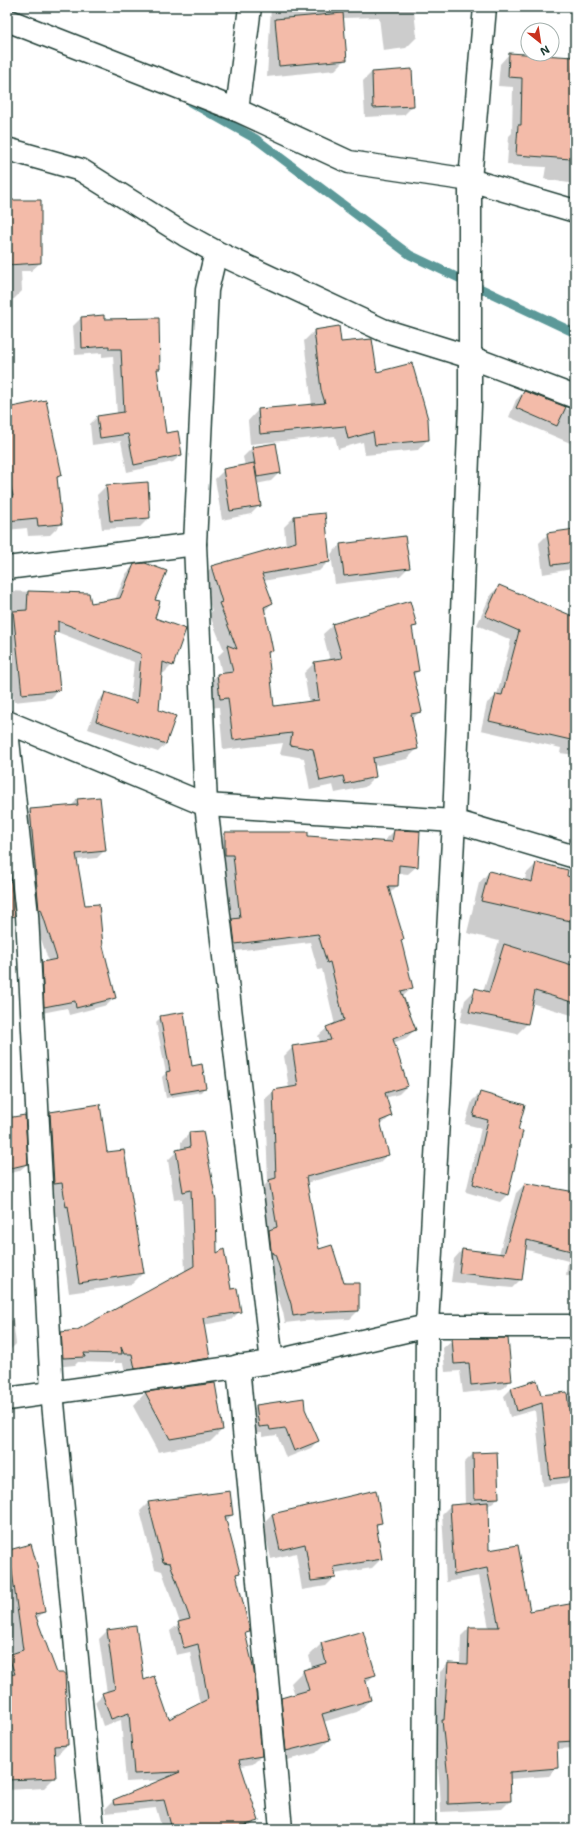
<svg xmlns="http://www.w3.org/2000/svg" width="582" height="1836" viewBox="0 0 582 1836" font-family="'Shantell Sans',sans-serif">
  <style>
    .shadow { fill: #0003 }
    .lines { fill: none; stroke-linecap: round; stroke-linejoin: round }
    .stream { stroke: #5c9999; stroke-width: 9 }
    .building { fill: #f3bba9; stroke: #1f3d34 }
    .minor-casing { stroke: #1f3d34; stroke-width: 25 }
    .minor { stroke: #fff; stroke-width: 22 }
  </style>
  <rect width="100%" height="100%" fill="#fff"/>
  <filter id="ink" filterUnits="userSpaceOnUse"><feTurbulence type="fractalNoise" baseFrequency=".025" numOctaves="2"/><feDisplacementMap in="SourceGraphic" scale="8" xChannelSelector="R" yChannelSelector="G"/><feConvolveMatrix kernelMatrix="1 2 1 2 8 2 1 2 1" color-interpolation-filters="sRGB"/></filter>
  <g filter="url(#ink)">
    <g class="shadow">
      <polygon points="271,7 419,7 414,12 417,37 406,48 383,51 379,17 343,18 346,59 335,70 267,77"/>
      <polygon points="509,54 575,84 575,184 544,179 546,167 507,165 509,136 512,133 513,87 498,86 500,64"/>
      <polygon points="372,72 413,106 404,115 365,117 363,81"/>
      <polygon points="7,201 40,263 31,271 21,271 22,291 14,299 7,300"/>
      <polygon points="81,318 103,320 159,369 156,372 165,434 181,455 173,462 127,472 121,441 92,445 90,424 97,417 117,414 113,356 102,357 102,353 75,355 73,326"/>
      <polygon points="339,327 341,343 376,374 428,439 418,450 365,455 363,442 338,449 335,436 250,444 248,421 258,410 312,405 304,341 314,331"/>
      <polygon points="524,392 570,410 575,409 575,445 509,417 516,400"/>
      <polygon points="7,409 61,475 56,480 61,524 50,535 28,536 27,528 7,530"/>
      <polygon points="275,445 280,472 271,481 256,484 260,505 251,514 222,520 215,479 224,470 245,466 243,457 252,448"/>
      <polygon points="106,486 149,518 140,527 102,529 97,495"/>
      <polygon points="294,517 329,561 319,571 263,581 272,603 264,612 272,651 267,655 274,707 309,703 304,673 314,663 330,661 323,634 333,625 416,625 411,629 418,671 413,676 420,711 411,721 417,749 407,759 373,766 375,777 365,787 335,793 333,785 310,790 304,758 280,754 283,743 223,750 219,707 210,708 208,685 217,675 222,674 218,656 224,650 209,614 212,611 202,577 212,567 286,546 284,527"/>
      <polygon points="575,530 575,567 572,569 543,574 539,543 548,534"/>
      <polygon points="340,545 409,567 400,576 335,584 331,554"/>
      <polygon points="134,565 154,601 154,618 185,630 172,665 164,673 161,673 158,711 175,717 166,744 158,752 88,729 98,701 106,693 130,701 134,662 57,632 53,635 59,690 51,698 14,702 7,640 7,591 88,594 90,604 115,600 126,574"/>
      <polygon points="500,586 575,703 575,755 560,753 561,748 481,730 487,703 497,695 511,640 477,625 491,594"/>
      <polygon points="77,800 104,851 97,858 76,860 85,907 102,946 115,997 107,1005 69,1015 67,1008 37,1014 35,970 42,963 49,962 33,916 23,817 31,810 71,806"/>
      <polygon points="394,831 417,866 408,874 398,873 397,886 389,894 403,939 400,942 412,988 402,997 415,1030 406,1038 393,1043 407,1086 399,1094 385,1098 391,1116 380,1126 387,1155 379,1163 306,1183 318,1250 344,1284 358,1311 350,1319 303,1321 285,1323 283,1312 266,1261 261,1239 269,1232 261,1189 268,1182 265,1099 274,1091 289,1088 284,1056 293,1047 321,1043 318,1036 327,1028 335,1025 322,969 318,970 310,942 227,952 224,928 231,922 225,863 217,863 217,841 226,833 385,843 386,839"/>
      <polygon points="536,864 566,877 575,879 575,1016 531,1003 527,1024 517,1034 460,1022 465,1000 475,990 483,991 499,941 467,933 479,883 489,872 525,881 526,874"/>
      <polygon points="7,883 13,916 7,922"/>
      <polygon points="161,1017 205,1087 201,1092 166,1098 162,1077 166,1073 156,1022"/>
      <polygon points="480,1093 516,1131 508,1194 500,1202 466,1192 481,1128 465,1124 472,1101"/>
      <polygon points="7,1097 27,1164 19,1171 7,1174"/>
      <polygon points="59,1111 106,1153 143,1273 132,1284 69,1293 58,1216 55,1217 40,1135 49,1126 49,1122"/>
      <polygon points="190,1133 216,1255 240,1311 231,1320 203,1325 209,1358 200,1367 126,1377 123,1363 115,1363 114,1360 112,1363 78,1362 75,1365 54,1367 53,1341 62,1333 77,1331 185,1272 182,1199 174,1200 168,1160 177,1151 181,1150 181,1142"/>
      <polygon points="525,1184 575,1193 575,1276 566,1275 568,1261 524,1249 521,1279 512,1288 451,1282 454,1259 462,1250 499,1254 516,1193"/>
      <polygon points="7,1312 9,1321 13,1320 16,1344 7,1353"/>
      <polygon points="452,1340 507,1340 511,1380 502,1389 463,1393 460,1371 445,1372 443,1348"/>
      <polygon points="575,1350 575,1388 570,1356"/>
      <polygon points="536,1382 541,1396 575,1392 575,1471 573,1476 566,1483 543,1486 535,1410 510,1417 504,1396 511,1389"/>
      <polygon points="214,1384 222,1430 210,1442 158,1452 133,1406 145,1393"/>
      <polygon points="256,1406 304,1409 318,1440 311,1448 286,1458 277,1435 262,1437 262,1433 252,1434 249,1414"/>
      <polygon points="473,1454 498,1498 487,1507 488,1551 530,1612 575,1617 575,1748 556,1749 557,1768 549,1776 509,1779 510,1801 502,1809 441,1812 440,1788 434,1729 436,1727 440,1672 448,1664 460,1664 461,1636 469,1628 489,1628 479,1576 446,1582 442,1514 450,1506 465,1505 464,1463"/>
      <polygon points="375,1491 381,1522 375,1528 381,1559 372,1568 334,1574 335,1577 326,1586 302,1590 296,1553 271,1559 263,1523 272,1514"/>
      <polygon points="230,1492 232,1515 225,1522 239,1572 235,1576 249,1631 244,1635 261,1756 253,1764 240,1766 257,1820 247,1829 162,1829 156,1808 106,1813 105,1809 113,1801 163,1780 126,1782 121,1720 103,1726 95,1702 103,1694 107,1693 99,1639 107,1631 135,1627 143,1681 168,1721 200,1705 190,1652 176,1655 170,1631 180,1623 162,1571 155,1569 140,1511 148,1503"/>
      <polygon points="10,1551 44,1612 36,1619 67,1745 57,1755 53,1755 54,1778 44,1788 7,1790 7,1658 13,1654 7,1613 7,1553"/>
      <polygon points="575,1555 575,1579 572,1579 572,1558"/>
      <polygon points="321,1644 374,1675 365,1684 370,1700 357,1712 323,1722 329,1740 316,1753 274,1763 269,1712 282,1699 295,1695 291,1683 304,1670 312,1668 309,1656"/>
    </g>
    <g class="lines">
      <polyline class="stream" points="190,102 256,139 410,255 575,333"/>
    </g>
    <g class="building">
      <polygon points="343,13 347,60 279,66 275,19"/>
      <polygon points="509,53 574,57 572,83 575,83 575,150 573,150 571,159 516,155 518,125 521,125 522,78 508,77"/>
      <polygon points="412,69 414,106 373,108 372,72"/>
      <polygon points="7,200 41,200 41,263 7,265"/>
      <polygon points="104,315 104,319 159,318 160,369 157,369 166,433 178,431 182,455 134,465 128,434 100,438 97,416 124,412 121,349 109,349 109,346 82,348 81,317"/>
      <polygon points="339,326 341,342 372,339 377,372 412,363 428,419 429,440 375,445 373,432 348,439 345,426 260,434 258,409 325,403 321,390 314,330"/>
      <polygon points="524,391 566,407 557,426 516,408"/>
      <polygon points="46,400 62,475 57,477 62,524 38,526 37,518 7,521 7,497 13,496 7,471 7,408"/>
      <polygon points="276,443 281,473 257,477 252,447"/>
      <polygon points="254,463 261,506 230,511 223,469"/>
      <polygon points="148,482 150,518 110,521 106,485"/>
      <polygon points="325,513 330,562 262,574 273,603 264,607 273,651 268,652 274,706 319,700 314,662 342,658 332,624 410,601 417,626 412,627 419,671 413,672 422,712 411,714 418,749 373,758 376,777 345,784 343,776 320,781 313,749 290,745 292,733 233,740 228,698 220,699 217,674 233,672 227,645 237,649 219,603 222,602 211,566 296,542 294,516"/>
      <polygon points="575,529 575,562 552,565 547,533"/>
      <polygon points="405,536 410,568 344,576 340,544"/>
      <polygon points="145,563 167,571 155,600 160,601 155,618 186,629 173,666 163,662 159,710 176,716 166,744 96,721 105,692 137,703 141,654 58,621 58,632 54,632 60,690 22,694 13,611 27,610 28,591 89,593 91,603 120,598 134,564"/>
      <polygon points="499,585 575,617 575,741 489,721 496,694 502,695 519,631 485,616"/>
      <polygon points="100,797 106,851 76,854 85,905 99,904 103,946 116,998 76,1008 75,1001 44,1007 42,962 57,959 41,909 39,910 30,809 78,805 77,799"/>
      <polygon points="394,830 420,831 418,867 399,865 398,886 388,886 404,939 401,940 413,988 401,991 416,1030 393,1039 408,1086 385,1093 392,1116 380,1121 389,1155 306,1177 319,1249 332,1245 344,1283 359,1283 359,1311 312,1313 293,1316 291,1304 275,1254 273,1254 271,1250 269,1230 277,1227 269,1180 276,1178 273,1090 298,1086 292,1046 331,1040 326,1027 344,1020 330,962 327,963 318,934 235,944 232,919 240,918 233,855 225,855 225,832 308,832 308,836 392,842"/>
      <polygon points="536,862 568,870 567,876 575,878 575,922 481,901 489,871 532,882"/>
      <polygon points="11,881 15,916 7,918 7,882"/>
      <polygon points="504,944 575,966 575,1003 535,991 528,1024 469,1012 475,988 489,992"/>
      <polygon points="184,1012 192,1066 202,1064 206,1088 170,1094 166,1072 170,1071 160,1016"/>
      <polygon points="480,1092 525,1105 518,1130 523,1131 508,1195 473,1184 488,1120 473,1116"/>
      <polygon points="100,1104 107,1152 124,1150 144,1273 79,1283 68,1206 66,1207 62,1183 54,1184 50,1112"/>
      <polygon points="25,1115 28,1164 7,1169 7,1118"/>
      <polygon points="203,1131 216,1201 217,1253 224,1249 231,1289 237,1288 241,1312 203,1318 210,1358 135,1369 132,1354 124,1354 121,1347 122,1354 84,1353 85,1357 63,1358 61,1332 77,1330 194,1266 191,1190 183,1192 176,1150 190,1147 189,1132"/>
      <polygon points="525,1183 575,1192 575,1252 527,1240 522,1280 459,1273 462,1249 504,1254"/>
      <polygon points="452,1338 508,1338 512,1381 471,1385 469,1363 454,1364"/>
      <polygon points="537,1380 541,1395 567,1392 569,1411 575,1410 575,1476 550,1479 542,1403 517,1411 511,1388"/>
      <polygon points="215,1383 223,1430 170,1439 145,1392"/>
      <polygon points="304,1398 305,1409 319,1441 294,1451 285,1428 270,1430 269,1426 259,1427 256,1405"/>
      <polygon points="497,1452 499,1498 474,1499 473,1453"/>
      <polygon points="376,1490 382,1523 376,1524 382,1559 334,1567 336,1578 311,1581 305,1544 280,1550 272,1514"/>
      <polygon points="230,1491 233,1515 225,1516 240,1573 236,1574 250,1631 245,1632 254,1671 262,1756 239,1760 259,1821 233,1829 172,1829 164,1800 114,1805 113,1800 180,1772 134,1774 129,1713 111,1719 102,1693 115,1689 107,1630 136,1626 144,1680 154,1676 169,1719 208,1699 198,1644 184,1648 178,1622 190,1619 170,1563 163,1562 148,1502"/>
      <polygon points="488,1502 489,1550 518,1545 530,1611 575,1603 575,1741 557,1742 558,1768 510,1772 511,1801 448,1804 448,1779 442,1720 444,1720 448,1663 468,1664 469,1627 499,1627 487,1568 454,1575 450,1505"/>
      <polygon points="31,1544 37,1565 45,1612 35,1614 57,1673 65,1673 68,1745 54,1746 56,1778 7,1780 7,1757 10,1756 7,1675 15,1674 8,1655 23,1650 9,1550"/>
      <polygon points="363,1631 376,1675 365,1678 371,1700 322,1714 330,1740 286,1751 281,1698 309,1690 303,1670 326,1663 321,1643"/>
    </g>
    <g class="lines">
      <g class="minor-casing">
        <g id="minor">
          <polyline points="7,20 237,110 349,162 470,180 575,211"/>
          <polyline points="237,110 250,7"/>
          <polyline points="7,149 81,170 185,235 216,252 207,290 195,544 206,805 272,1362"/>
          <polyline points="216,252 383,330 470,357 575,397"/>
          <polyline points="7,568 195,544"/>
          <polyline points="7,722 206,805 454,821 575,857"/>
          <polyline points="7,731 27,915 52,1392 93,1829"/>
          <polyline points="238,1366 281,1829"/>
          <polyline points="7,1399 272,1362 427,1326 575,1326"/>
          <polyline points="424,1829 427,1326 454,821 470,405 470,180 485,7"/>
        </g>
      </g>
      <use href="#minor" class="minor"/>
    </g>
  </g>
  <rect width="582" height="1836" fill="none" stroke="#fff" stroke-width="24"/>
  <rect x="12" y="12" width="558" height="1812" fill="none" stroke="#1f3d34" stroke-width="1.5" filter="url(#ink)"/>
  <g transform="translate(540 42) rotate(150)"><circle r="19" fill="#ffffff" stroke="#a5b1ae"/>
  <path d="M0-3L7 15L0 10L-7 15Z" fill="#c8321e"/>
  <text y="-6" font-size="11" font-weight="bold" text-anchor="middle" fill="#1f3d34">N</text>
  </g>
</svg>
